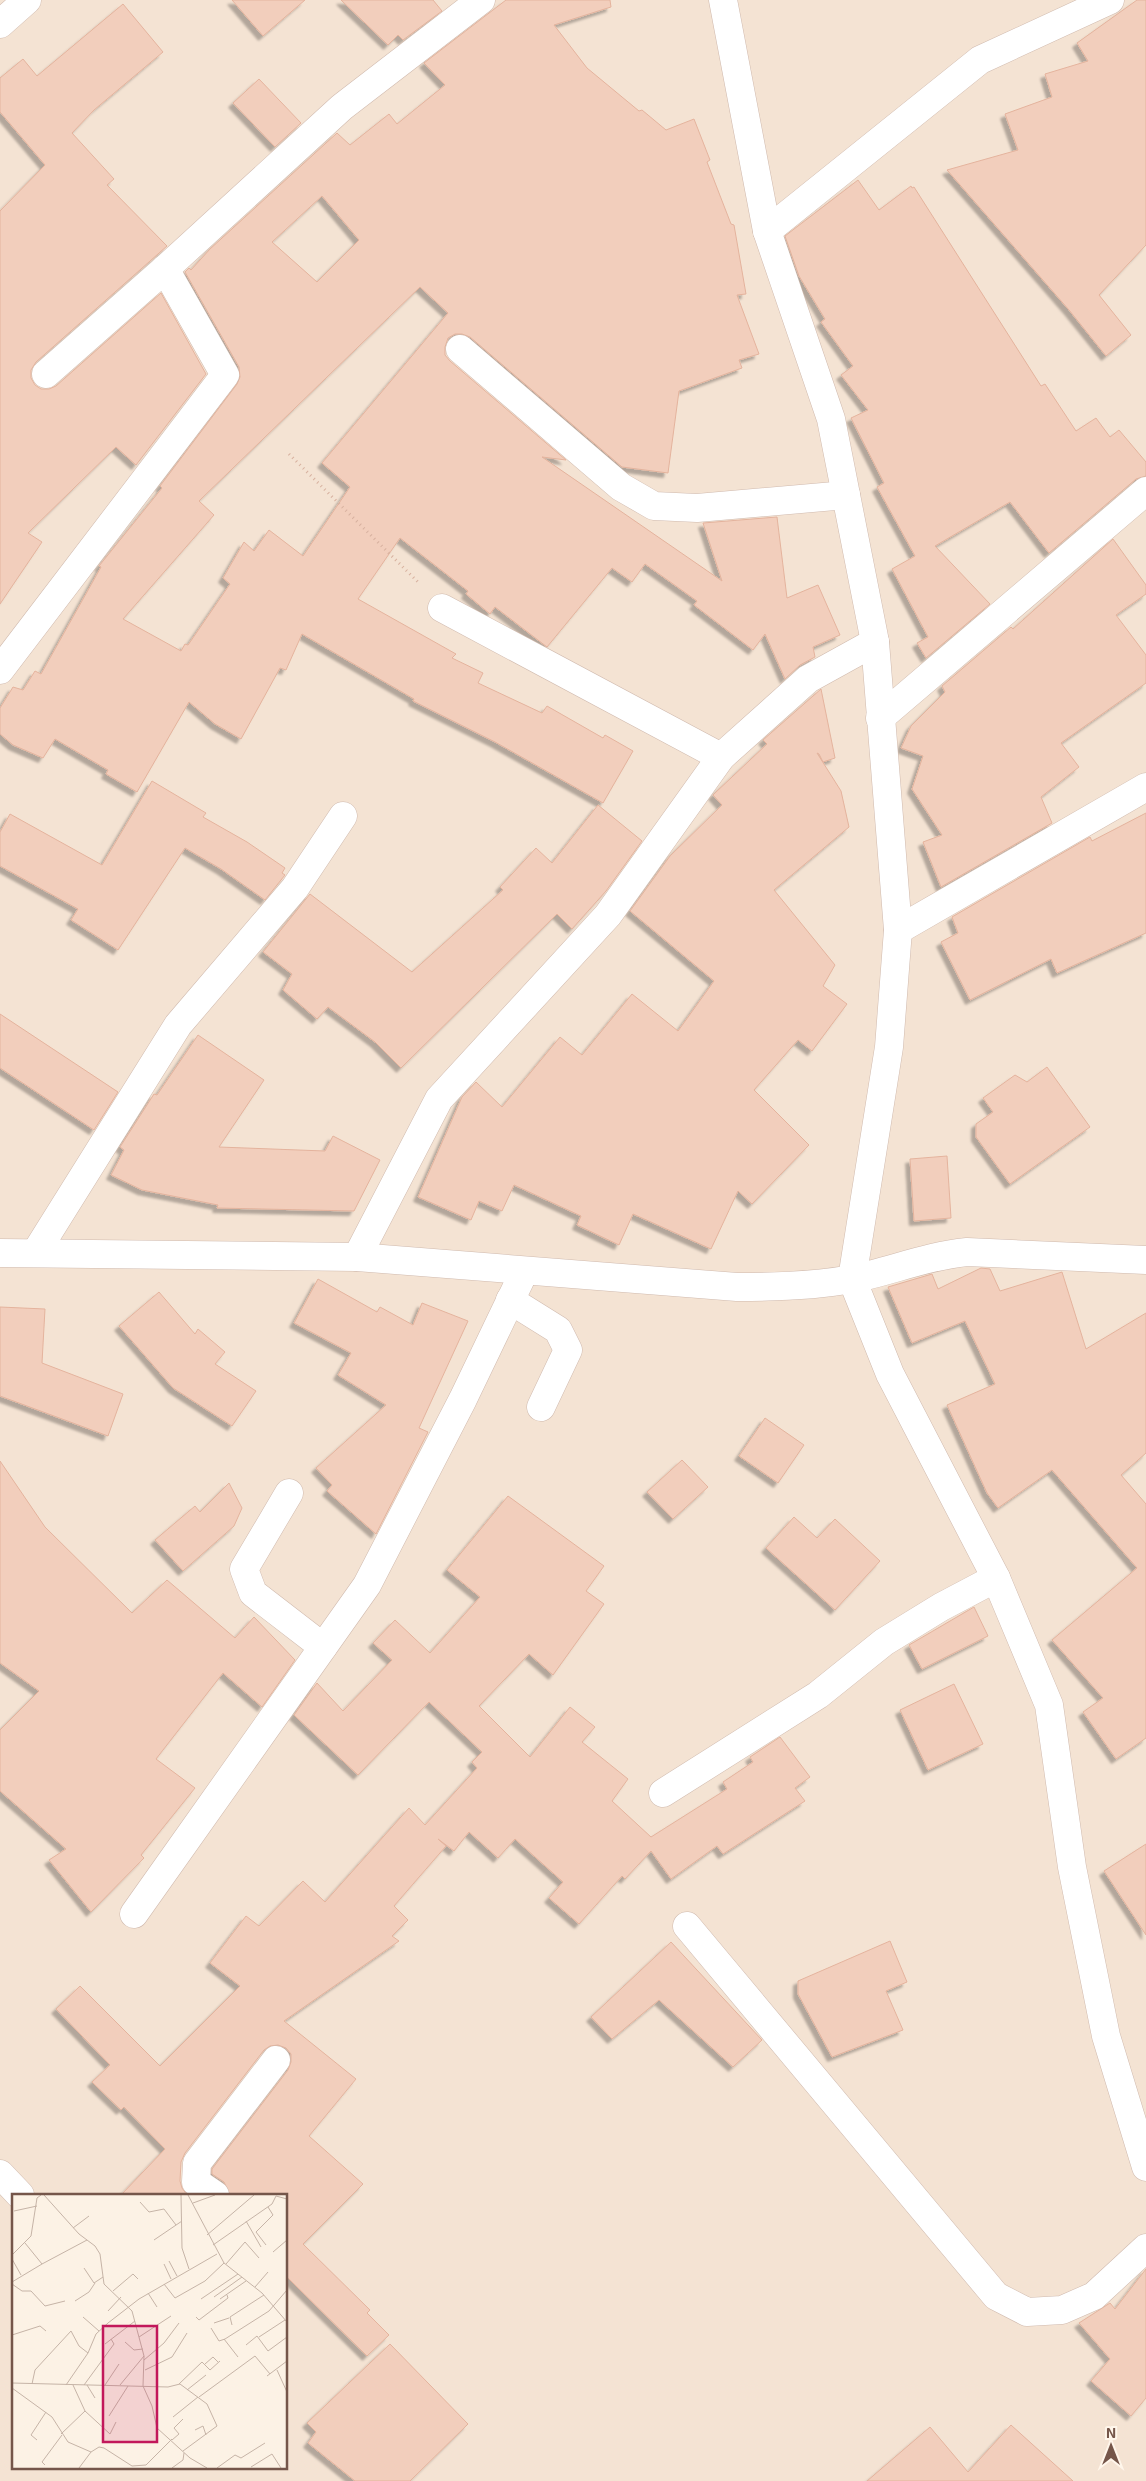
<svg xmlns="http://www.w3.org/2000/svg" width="1146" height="2481" viewBox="0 0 1146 2481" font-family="'Exo 2',sans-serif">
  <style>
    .residential { fill: #f4e3d3; fill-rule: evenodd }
    .building { fill: #f2cebc; stroke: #e4b39d; fill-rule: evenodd; filter: url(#shadow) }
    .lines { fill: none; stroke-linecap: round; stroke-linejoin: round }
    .minor-casing { stroke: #d0baae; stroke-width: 29 }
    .path { stroke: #d7b19f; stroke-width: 3; stroke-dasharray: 1 4; stroke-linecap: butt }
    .minor { stroke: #fff; stroke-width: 28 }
    .inset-road { fill: none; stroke: #c6b4a7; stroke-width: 1 }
    .view { fill: #c2185b; fill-opacity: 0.15; stroke: #c2185b; stroke-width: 2.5 }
    .inset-edge { fill: none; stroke: #75564a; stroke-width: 2.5 }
  </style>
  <defs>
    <filter id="shadow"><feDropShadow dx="-4.5" dy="4.5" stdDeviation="1" flood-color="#0004"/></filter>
  </defs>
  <rect width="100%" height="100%" fill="#fcf2e5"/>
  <path class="residential" d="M0 0H1146V2481H0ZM14 2195H286V2467H14Z"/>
  <g class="building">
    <polygon points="232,0 305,0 263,36"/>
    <polygon points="341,0 433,0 442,11 403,40 398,35 388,45"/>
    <path d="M506 0H610L611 7 554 25 587 68 639 111 642 110 666 130 694 119 710 160 707 162 731 224 734 225 746 294 737 295 759 354 739 360 742 368 679 391 668 473 622 467 470 337 462 334H455L448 338 445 347V355L450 361 566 460 542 457 722 581 703 523 777 517 787 598 818 585 840 635 813 647 815 657 800 665 785 679 765 634 753 650 694 605 697 601 645 564 632 582 612 568 547 647 495 607 490 614 466 594 468 591 400 538 358 599 456 654 452 658 483 673 478 683 542 713 547 706 603 738 605 735 633 751 603 803 495 742 413 701 414 699 302 634 286 670 280 668 241 739 215 724 189 702 137 792 106 774 108 770 55 739 43 758 13 745 0 734V708L13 687 23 690 35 671 41 674 101 567 99 566 162 488 160 486 237 384 240 377 239 367 185 272 189 268 191 270 210 249 337 133 350 145 389 114 397 124 445 85 424 63ZM322 196 359 240 317 282 272 242ZM420 287 448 313 322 463 350 487 303 556 269 530 254 551 244 542 223 578 230 584 188 645 185 644 181 651 123 619 214 515 199 501Z"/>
    <polygon points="1137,0 1146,0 1146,245 1099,295 1131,335 1106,356 1069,310 947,170 1018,150 1005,114 1052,97 1045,74 1088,61 1077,43"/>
    <polygon points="123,4 163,52 94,110 72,133 114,179 107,185 167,246 36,362 31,370 31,378 35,385 41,389 49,389 56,386 161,293 206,374 136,465 116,447 28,533 42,542 0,604 0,211 45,165 0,112 0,78 23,59 37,76"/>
    <polygon points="259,79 301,123 275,147 233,103"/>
    <polygon points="858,180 879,210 911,186 912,188 914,187 1041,386 1045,384 1076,431 1096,418 1110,437 1119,430 1146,462 1146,476 1136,479 1049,553 1010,502 935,546 990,604 926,658 917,643 928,637 892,569 915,556 877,487 884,483 851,418 868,410 841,375 853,366 821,322 825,319 799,276 785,236"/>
    <polygon points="1113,539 1146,585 1146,594 1116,615 1146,655 1146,683 1061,743 1079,767 1041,797 1052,823 941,887 923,842 942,835 912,789 923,756 901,748 911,726 945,692 942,686 1011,627 1013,629"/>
    <polygon points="821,689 835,758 823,762 819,754 817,753 841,791 849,827 774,890 835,965 823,986 847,1004 812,1051 798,1040 754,1090 809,1145 752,1204 738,1191 711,1249 633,1214 619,1245 577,1225 581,1216 514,1185 502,1211 479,1201 471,1220 418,1197 462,1097 476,1082 502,1107 560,1037 582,1055 632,994 678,1031 714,981 630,911 670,856 722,805 713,795 715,793 767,744 763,740"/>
    <polygon points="152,781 206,813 203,817 247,842 285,868 282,873 285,875 265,900 221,869 185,848 118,950 71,920 78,909 0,866 0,832 10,814 102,865"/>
    <polygon points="598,805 642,841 606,891 572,929 557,914 401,1068 375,1042 328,1007 317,1019 283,990 292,974 263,952 310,894 412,972 503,890 500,887 536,848 552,863"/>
    <polygon points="1146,813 1146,933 1057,973 1051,959 970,1000 941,942 958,933 952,917 1090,837 1092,841"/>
    <polygon points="0,1014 118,1092 94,1130 0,1068"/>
    <polygon points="198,1035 264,1080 219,1147 325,1151 333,1136 380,1160 354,1211 217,1208 218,1205 142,1190 111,1175 124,1150 120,1147 154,1094 157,1095"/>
    <polygon points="1047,1067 1090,1127 1010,1184 976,1137 976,1124 993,1112 983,1098 1015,1075 1027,1082"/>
    <polygon points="947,1156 951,1218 914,1221 910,1159"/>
    <polygon points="981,1268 990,1269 1000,1291 1062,1272 1086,1349 1146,1313 1146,1453 1121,1475 1146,1504 1146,1738 1116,1759 1083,1712 1103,1698 1052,1640 1137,1568 1052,1470 998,1508 987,1493 947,1405 995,1384 965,1321 912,1343 888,1287 932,1274 938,1289"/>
    <polygon points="318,1279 377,1312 380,1307 413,1325 422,1303 468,1321 419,1428 428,1432 376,1534 327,1491 332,1485 316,1468 386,1405 338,1375 351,1353 294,1323"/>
    <polygon points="159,1292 195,1334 198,1329 225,1352 215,1364 256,1391 232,1426 173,1388 119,1326"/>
    <polygon points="0,1307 45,1309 42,1363 123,1394 108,1436 0,1396"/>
    <polygon points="765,1418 804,1445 778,1483 739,1456"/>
    <polygon points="682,1460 708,1487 673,1519 647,1492"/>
    <polygon points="0,1461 45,1527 132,1613 167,1580 235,1638 254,1617 295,1660 262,1707 223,1673 156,1759 195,1788 141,1855 144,1858 91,1912 49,1860 66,1849 0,1791 0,1730 39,1691 0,1663"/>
    <polygon points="229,1483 242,1508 234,1526 183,1571 155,1540 195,1506 200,1512"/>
    <polygon points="508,1496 604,1566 586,1591 604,1604 553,1675 529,1654 479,1706 530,1757 570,1707 595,1727 582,1742 628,1779 612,1801 651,1837 727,1789 723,1782 753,1762 750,1757 780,1737 810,1777 795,1788 805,1801 723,1854 717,1846 671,1879 651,1851 625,1879 622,1876 579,1924 549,1898 563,1882 515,1839 498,1858 469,1832 454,1851 438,1839 446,1846 394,1906 408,1920 392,1936 399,1941 284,2021 356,2079 309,2136 363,2184 303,2244 370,2310 367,2313 389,2335 367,2356 286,2276 286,2195 230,2195 224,2182 212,2174 212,2169 288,2070 291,2062 291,2054 286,2048 278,2045 270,2046 264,2050 185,2153 181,2162 180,2181 182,2188 187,2195 121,2195 165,2149 124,2107 121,2110 92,2082 110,2065 56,2009 80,1986 160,2066 240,1986 210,1963 246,1916 259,1926 303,1881 325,1902 409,1808 425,1825 477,1768 472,1762 482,1752 429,1702 358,1775 294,1715 317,1683 343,1711 392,1660 373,1643 395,1620 430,1653 480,1597 447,1570"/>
    <polygon points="794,1517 817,1538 835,1519 880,1561 835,1610 766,1548"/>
    <polygon points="974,1607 988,1636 922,1669 909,1645"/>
    <polygon points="954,1684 983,1744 928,1770 900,1710"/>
    <polygon points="1146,1844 1146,1935 1104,1871"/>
    <polygon points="890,1941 907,1982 886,1991 903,2030 832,2057 798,1994 798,1981"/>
    <polygon points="671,1942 762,2040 733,2067 659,2000 612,2039 591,2017"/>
    <polygon points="1146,2269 1146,2398 1131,2416 1091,2381 1110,2359 1079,2323 1110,2303 1115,2309"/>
    <polygon points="390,2344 468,2424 410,2481 355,2481 308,2443 316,2432 307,2423"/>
    <polygon points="1011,2425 1073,2481 867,2481 930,2427 968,2472"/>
  </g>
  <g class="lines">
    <g class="minor-casing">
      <g id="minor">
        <polyline points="723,0 767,231 831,419 875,642 898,930 889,1047 852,1279 890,1374 996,1578 1049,1705 1072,1867 1106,2036 1146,2167"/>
        <polyline points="0,24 27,0"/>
        <polyline points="767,231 980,60 1110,0"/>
        <polyline points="460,349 621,487 654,506 697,508 846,495"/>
        <polyline points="46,374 165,269 342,107 481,0"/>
        <polyline points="442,608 721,757"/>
        <polyline points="0,670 225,375 165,269"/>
        <polyline points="880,718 1146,491"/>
        <polyline points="898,930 1146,787"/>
        <polyline points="36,1252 178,1025 295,888 343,816"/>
        <path d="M0 1253 357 1257 737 1287C775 1287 814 1286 852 1279 891 1271 927 1256 967 1252L1146 1260"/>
        <polyline points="357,1257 439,1099 608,915 721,757 808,679 875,642"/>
        <polyline points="510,1300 558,1330 568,1350 541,1407"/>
        <polyline points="289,1493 244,1569 253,1593 323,1647"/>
        <polyline points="663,1793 818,1695 884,1642 941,1607 996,1578"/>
        <polyline points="134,1914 367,1585 463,1399 524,1272"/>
        <polyline points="687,1926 996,2296 1027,2312 1062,2310 1094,2296 1146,2248"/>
        <polyline points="0,2174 20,2195"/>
        <polyline points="215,2195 196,2182 197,2163 276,2060"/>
      </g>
    </g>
    <polyline class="path" points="289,454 420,584"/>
    <use href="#minor" class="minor"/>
  </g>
  <g transform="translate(12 2194)">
    <rect width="275" height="275" fill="#fcf2e5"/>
    <path class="inset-road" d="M32 1 67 40 83 52 88 60 92 90 120 117 132 162 131 192 140 212 145 234 178 264 195 274M169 1 170 54 177 75M176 1 212 69 250 99 275 128M128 8 137 18 152 15 164 31M181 9 203 1M2 17 25 12M234 27 249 53M61 34 77 22M195 41 242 1M142 46 170 27M201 51 260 10 264 2 275 5M254 51 244 38 261 21 256 13M261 58 275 46M0 61 19 42 25 4 29 1M0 65 9 81M157 67 165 82M30 70 75 46M152 70 159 85M214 70 233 48 247 64M72 74 82 89 91 83M0 88 30 70 13 49M0 90 10 97H19L33 112 53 107M152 90 163 104 193 87 212 69M243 93 256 78M101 97 121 80 126 85M136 99 145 113M202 103 230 83M189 105 226 80M208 105 234 87M63 107 77 98 83 89M96 117 109 103M71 123 87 137M184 123 187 126 216 104 215 101M202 129 217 124M220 131 218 123 252 101M199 134 207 147 213 145 257 117 275 96M0 141 28 132 34 137M127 143 159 122M247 143 273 126M212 145 226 163M113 148 122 156 131 155M93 150 123 127M234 151 245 142 256 157 275 143M132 166 152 149 167 129M193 170 201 163 206 168M133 176 160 163 175 139M265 176 275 198M255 182 275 167M0 189 156 193 168 190 195 210 205 232 171 257M20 190 23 176 59 137 67 152 76 159M167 190 190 168 198 176 208 167M54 191 76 159 84 140 96 129 127 105 205 60M61 191 73 217 98 240 104 228M72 191 102 150 99 145M75 191 83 204M93 191 107 170M108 191 132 162M0 194 40 223 56 248 79 258 87 253 92 254 120 272 134 271 160 245M175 196 194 181M187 203 243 162 258 180M97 222 116 192M161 223 186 203M183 236 191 232 194 241M49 240 73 217M25 246 19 241 34 218M160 246 167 240 162 234 171 225M33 271 30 268 50 241M239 273 260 260 269 274M67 274 79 258M160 274 171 266 172 259M205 274 223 261 229 264 253 249"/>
    <path class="view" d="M91 132H145V248H91Z"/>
    <rect width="275" height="275" class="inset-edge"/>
  </g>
  <g transform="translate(1111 2446)" stroke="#fff6eb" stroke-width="4" paint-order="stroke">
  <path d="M0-4L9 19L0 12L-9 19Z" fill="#75564a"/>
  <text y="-8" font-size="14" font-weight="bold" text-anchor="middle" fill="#75564a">N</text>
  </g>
</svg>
